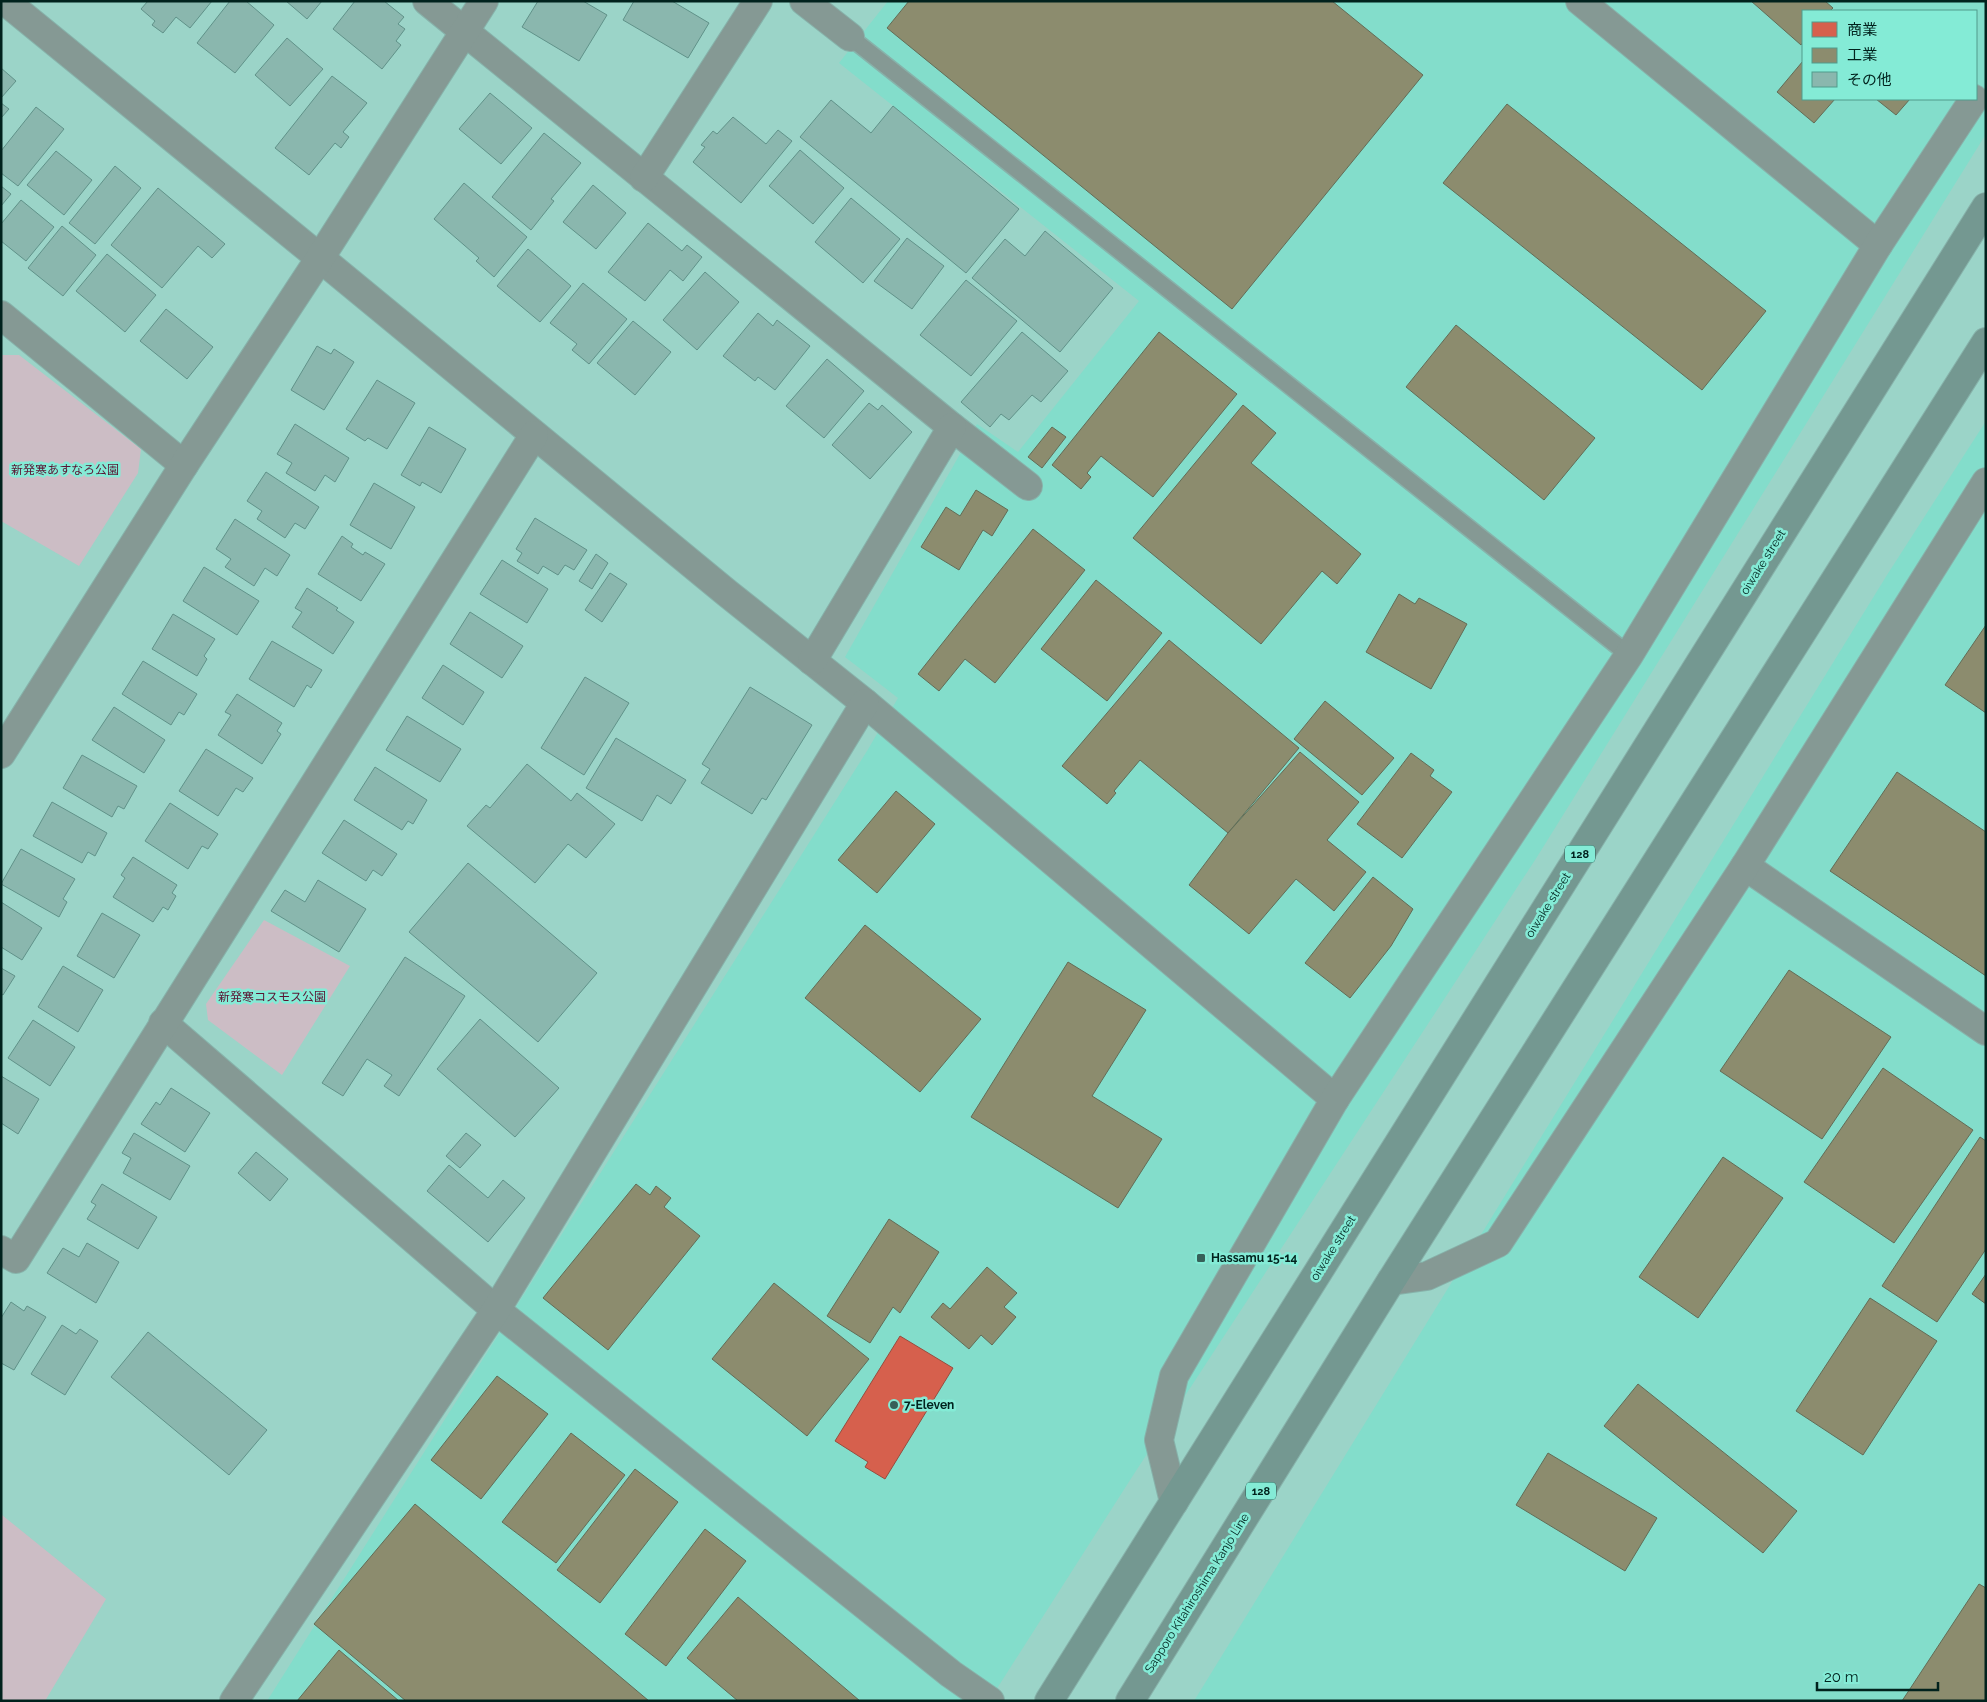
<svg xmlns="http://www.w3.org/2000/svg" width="1987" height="1702" viewBox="0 0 1987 1702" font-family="Raleway,'Noto Sans JP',sans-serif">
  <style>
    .built { fill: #83ddcb; fill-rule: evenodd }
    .green { fill: #ccbdc5 }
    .shops { fill: #d6604d; stroke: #964d3f }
    .industry { fill: #8c8c6e; stroke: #626c56 }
    .building { fill: #8ab7ae; stroke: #609289 }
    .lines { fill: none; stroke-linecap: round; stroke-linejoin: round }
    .service-casing { stroke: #87b2aa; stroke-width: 19 }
    .minor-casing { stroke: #87b2aa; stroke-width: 30 }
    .primary-casing { stroke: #87b2aa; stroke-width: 30 }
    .service { stroke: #859994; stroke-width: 16 }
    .minor { stroke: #859994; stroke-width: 28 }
    .primary { stroke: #749891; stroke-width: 28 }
    .poi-dot { fill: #376059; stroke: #84ebd6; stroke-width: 2 }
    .labels { text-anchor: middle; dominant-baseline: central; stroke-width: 5; stroke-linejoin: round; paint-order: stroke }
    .shield { fill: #84ebd6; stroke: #285e54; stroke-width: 1 }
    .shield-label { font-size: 11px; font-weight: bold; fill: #01221d }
    .park-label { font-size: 12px; fill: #5a1432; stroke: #84ebd6 }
    .street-label { font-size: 12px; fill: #01221d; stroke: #84ebd6 }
    .poi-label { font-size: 12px; font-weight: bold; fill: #01221d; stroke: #84ebd6; text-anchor: start }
  </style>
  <rect width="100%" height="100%" fill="#9bd4c8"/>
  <g class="built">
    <path d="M888 1H1986V134L1537 857 1132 1477 989 1701H267L867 751 898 698 845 657 977 424 1018 452 1139 301 839 63ZM1803 11H1976V99H1803Z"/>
    <polygon points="1986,421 1986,1701 1194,1701 1887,575"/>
  </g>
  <g class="green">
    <polygon points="1,355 19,355 141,449 138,473 79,566 1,521"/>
    <polygon points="264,920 350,966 282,1075 208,1020 206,1004"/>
    <polygon points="2,1515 106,1599 45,1701 1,1701"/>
  </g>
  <polygon class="shops" points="900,1336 953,1368 885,1479 865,1467 868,1462 835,1441"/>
  <g class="industry">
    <polygon points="909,1 1332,1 1423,75 1232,309 887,28"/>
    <polygon points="1751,1 1825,1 1833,8 1830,11 1803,11 1803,42 1801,45"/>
    <polygon points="1803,61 1803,99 1835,99 1814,123 1777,92"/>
    <polygon points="1876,99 1910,99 1896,115"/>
    <polygon points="1507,104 1766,311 1702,390 1443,183"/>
    <polygon points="1456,325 1595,438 1544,500 1406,387"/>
    <polygon points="1159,332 1237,394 1153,497 1101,456 1087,473 1091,477 1081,489 1052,465"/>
    <polygon points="1243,405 1276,433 1251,463 1361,554 1337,584 1322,571 1261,644 1133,538"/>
    <polygon points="1052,427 1066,437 1042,468 1028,457"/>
    <polygon points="976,490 1008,510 992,536 983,530 959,570 921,547 946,507 960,516"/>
    <polygon points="1033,529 1085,570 995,683 965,659 939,691 918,674"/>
    <polygon points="1096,580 1162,633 1107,701 1041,649"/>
    <polygon points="1399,594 1415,604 1419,598 1467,624 1431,689 1366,652"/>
    <polygon points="1986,625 1986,713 1945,685"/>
    <polygon points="1169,640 1299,748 1228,833 1140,760 1114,791 1116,793 1107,804 1062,766"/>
    <polygon points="1325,701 1394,758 1362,795 1294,739"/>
    <polygon points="1300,752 1359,802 1327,840 1366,872 1334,911 1296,879 1249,934 1189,885 1228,833"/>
    <polygon points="1411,753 1434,770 1430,776 1452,792 1402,858 1357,824"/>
    <polygon points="1897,772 1986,832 1986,976 1830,871"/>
    <polygon points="896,791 935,824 877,893 838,860"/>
    <polygon points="1373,877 1413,909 1391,946 1350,998 1305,963"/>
    <polygon points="865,925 981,1019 920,1092 805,998"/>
    <polygon points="1068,962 1146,1010 1092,1096 1162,1139 1118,1208 971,1117"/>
    <polygon points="1789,970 1891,1037 1822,1139 1720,1071"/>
    <polygon points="1883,1068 1973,1130 1894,1243 1804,1182"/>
    <polygon points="1980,1137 1986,1141 1986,1249 1937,1322 1882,1286"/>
    <polygon points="1723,1157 1783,1198 1698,1318 1639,1277"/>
    <polygon points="636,1184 650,1195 656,1186 671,1198 664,1207 700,1236 608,1350 543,1298"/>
    <polygon points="889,1219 939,1252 900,1313 893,1307 870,1343 827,1316"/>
    <polygon points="987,1267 1017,1293 1004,1307 1016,1317 992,1345 981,1335 969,1349 931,1317 943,1303 950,1309"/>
    <polygon points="1986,1274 1986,1304 1972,1294"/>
    <polygon points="774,1283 869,1359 807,1436 712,1359"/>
    <polygon points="1870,1298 1937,1341 1863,1455 1796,1411"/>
    <polygon points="497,1376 548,1414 481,1499 431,1460"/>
    <polygon points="1638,1384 1797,1511 1763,1553 1604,1426"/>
    <polygon points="571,1433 625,1475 556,1563 502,1522"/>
    <polygon points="1548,1453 1657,1518 1625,1571 1516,1505"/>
    <polygon points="635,1469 678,1502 600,1603 557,1570"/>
    <polygon points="415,1504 649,1701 406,1701 314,1624"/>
    <polygon points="705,1529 746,1561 666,1666 625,1634"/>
    <polygon points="1979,1584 1986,1588 1986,1701 1902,1701"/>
    <polygon points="738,1597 860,1701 738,1701 687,1658"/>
    <polygon points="339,1650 399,1701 297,1701"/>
  </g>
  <g class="building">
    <polygon points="148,1 212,1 190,28 176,17 163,33 152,25 155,21 141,9"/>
    <polygon points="230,1 246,1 274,25 235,73 197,43"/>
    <polygon points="286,1 322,1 307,19"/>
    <polygon points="355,1 384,1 404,17 398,24 405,29 396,41 401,45 382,69 333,29"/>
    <polygon points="538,1 583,1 607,15 579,61 522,27"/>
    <polygon points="634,1 672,1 709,23 688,58 623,20"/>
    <polygon points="287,38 323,69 290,106 255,75"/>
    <polygon points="1,68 16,81 1,98"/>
    <polygon points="332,76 367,103 343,132 349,137 341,148 335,143 309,175 275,148"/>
    <polygon points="490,93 532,128 501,164 459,129"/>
    <polygon points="831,100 871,133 893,106 1019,209 966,273 800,137"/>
    <polygon points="1,103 9,109 1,118"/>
    <polygon points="36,107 64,129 18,186 1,173 1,151"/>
    <polygon points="733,117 766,144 778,130 792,141 741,203 693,162 705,147 701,145 713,131 717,134"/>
    <polygon points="544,133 581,163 551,199 554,201 531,230 492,197"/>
    <polygon points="800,150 844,188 813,224 769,186"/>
    <polygon points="56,151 92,180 64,215 27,185"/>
    <polygon points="115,166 141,188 95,244 69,223"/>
    <polygon points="464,183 527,237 494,277 476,261 479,258 434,219"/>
    <polygon points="593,185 626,213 596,249 563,222"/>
    <polygon points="1,186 11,194 1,206"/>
    <polygon points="158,188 225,244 212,258 198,246 162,288 111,245"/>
    <polygon points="851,198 900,239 863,283 815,242"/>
    <polygon points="21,200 54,227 26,261 1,241 1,224"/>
    <polygon points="648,223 682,251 687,245 702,257 683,281 670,270 645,301 608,272"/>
    <polygon points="62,226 96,255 63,296 28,268"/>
    <polygon points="1045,231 1113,288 1060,352 972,278 1005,239 1025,256"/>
    <polygon points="907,238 944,266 912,309 874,281"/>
    <polygon points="528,249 571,286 540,322 497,286"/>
    <polygon points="107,254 156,295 125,332 76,291"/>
    <polygon points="705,272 739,302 697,350 663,320"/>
    <polygon points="966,280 1017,321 971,376 920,335"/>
    <polygon points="583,283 627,319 589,364 572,350 577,344 550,323"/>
    <polygon points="166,309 213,347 187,379 140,341"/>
    <polygon points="758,313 773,326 777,320 810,346 775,390 758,377 755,381 723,356"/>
    <polygon points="633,321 671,352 635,395 597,363"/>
    <polygon points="1022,332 1068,371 1041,402 1032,395 1009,420 1001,414 990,427 961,402"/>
    <polygon points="317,346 331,354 334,349 354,362 324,410 291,390"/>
    <polygon points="827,359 864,391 824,438 786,406"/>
    <polygon points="377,380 415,403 387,449 368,438 365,441 346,429"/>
    <polygon points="869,403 878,410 882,405 912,432 870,479 832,445"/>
    <polygon points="295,424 349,458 335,482 325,475 315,491 286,473 292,463 277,454"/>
    <polygon points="429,427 466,449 441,493 422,482 420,486 401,475"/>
    <polygon points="266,472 319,507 305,529 295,523 285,538 257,519 262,511 247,501"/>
    <polygon points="374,483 415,507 391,549 350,525"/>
    <polygon points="535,518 587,550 574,570 565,565 558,575 543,566 538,574 517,561 522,553 516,549"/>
    <polygon points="235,519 290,555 277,576 265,568 254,586 225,567 231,559 216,549"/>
    <polygon points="342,536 353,544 351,547 363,555 365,552 385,564 361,601 318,574"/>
    <polygon points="596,554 608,563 592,589 579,581"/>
    <polygon points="502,560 548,589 527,623 480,594"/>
    <polygon points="204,567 259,601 237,635 183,601"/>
    <polygon points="610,573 627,584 602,622 585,610"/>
    <polygon points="307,588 338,608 336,610 354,622 333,654 292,627 302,612 295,608"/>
    <polygon points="470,612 523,646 502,678 450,644"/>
    <polygon points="173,614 215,639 204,656 207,659 197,676 152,649"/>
    <polygon points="272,641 322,670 311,688 307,685 294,707 249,679"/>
    <polygon points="143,661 197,694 184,715 179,712 171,725 122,694"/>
    <polygon points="443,665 484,692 463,725 422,698"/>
    <polygon points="585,677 629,703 584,775 541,748"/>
    <polygon points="750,687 812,725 766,800 762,798 752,814 701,783 710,769 702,764"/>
    <polygon points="237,694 282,723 277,731 281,734 262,764 218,735 231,715 225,712"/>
    <polygon points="114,707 165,740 144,773 92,740"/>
    <polygon points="407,716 461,749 440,782 386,750"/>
    <polygon points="616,738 686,780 671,804 657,795 642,821 586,788"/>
    <polygon points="206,749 253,778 243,792 236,788 218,816 179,791"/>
    <polygon points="82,755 137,786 124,809 118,806 112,817 63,788"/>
    <polygon points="527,764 571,801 577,793 615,824 586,858 568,844 535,883 467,826 486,805 490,808"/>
    <polygon points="375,767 427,800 413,824 408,821 402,830 354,800"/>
    <polygon points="52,802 107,833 95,856 88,852 82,863 33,836"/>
    <polygon points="170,803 218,834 208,849 202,846 188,869 145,841"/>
    <polygon points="344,820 397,854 382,876 373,870 366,881 322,853"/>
    <polygon points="21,849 75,879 63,899 67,902 59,917 1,884"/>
    <polygon points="133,857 177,885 172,893 176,896 168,910 163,907 153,922 113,897 125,878 121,875"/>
    <polygon points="468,863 597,973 538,1042 409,932"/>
    <polygon points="318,880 366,909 339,952 271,911 285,890 305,902"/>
    <polygon points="1,902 42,928 22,960 1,947"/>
    <polygon points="102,913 140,935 114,978 77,956"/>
    <polygon points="405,957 465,996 399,1096 384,1086 392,1075 367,1059 343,1096 322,1083"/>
    <polygon points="63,966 103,990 78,1032 38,1007"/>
    <polygon points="1,968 15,976 3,995 1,994"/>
    <polygon points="480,1019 559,1088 515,1137 437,1069"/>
    <polygon points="33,1020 75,1047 50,1086 8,1058"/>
    <polygon points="1,1076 39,1099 18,1134 1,1123"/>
    <polygon points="171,1088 210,1113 185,1152 141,1124 156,1102 160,1105"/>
    <polygon points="134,1133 190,1166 170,1200 123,1173 131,1158 122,1153"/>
    <polygon points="466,1133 481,1145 460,1168 446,1156"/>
    <polygon points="256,1152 288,1179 270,1201 238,1173"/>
    <polygon points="449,1165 488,1198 503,1180 525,1198 488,1242 427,1191"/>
    <polygon points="102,1184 157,1217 138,1249 87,1219 96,1205 91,1202"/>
    <polygon points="87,1243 119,1262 96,1303 47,1273 63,1248 79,1257"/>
    <polygon points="11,1302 24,1311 27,1306 46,1317 14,1370 1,1363 1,1318"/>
    <polygon points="62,1325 76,1334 80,1329 98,1341 65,1395 31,1374"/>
    <polygon points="148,1332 267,1430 229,1475 111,1377"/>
  </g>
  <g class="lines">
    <g class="service-casing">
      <polyline id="service" points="850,37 1629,655"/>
    </g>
    <g class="minor-casing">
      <g id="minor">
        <polyline points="5,1 320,258 727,593 865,703 1335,1099"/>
        <polyline points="427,1 952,427 1028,486"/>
        <polyline points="804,1 850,37"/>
        <polyline points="1580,1 1878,245"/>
        <polyline points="644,178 758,1"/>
        <polyline points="1,315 184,465"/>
        <polyline points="812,661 952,427"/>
        <polyline points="1,754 184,465 320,258 484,1"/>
        <polyline points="1745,866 1986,1031"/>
        <polyline points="163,1023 496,1310 951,1674 990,1701"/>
        <polyline points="1,1250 16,1259 534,435"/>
        <polyline points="1391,1281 1427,1276 1498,1243 1745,866 1986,482"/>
        <polyline points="1174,1502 1159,1440 1174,1376 1335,1099 1629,655 1878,245 1974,99"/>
        <polyline points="234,1701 496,1310 865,703"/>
      </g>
    </g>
    <g class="primary-casing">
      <g id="primary">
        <polyline points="1049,1701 1986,207"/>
        <polyline points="1130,1701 1391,1281 1986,342"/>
      </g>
    </g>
    <use href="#service" class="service"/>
    <use href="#minor" class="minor"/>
    <use href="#primary" class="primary"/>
  </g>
  <g class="poi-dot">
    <rect x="1196" y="1253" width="10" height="10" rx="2.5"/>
    <circle cx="894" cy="1405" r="5"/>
  </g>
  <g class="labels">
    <g class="shield">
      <rect x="1565" y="845.5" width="30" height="17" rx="4"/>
      <rect x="1246" y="1482.5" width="30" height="17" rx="4"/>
    </g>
    <g class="shield-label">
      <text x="1580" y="854">128</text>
      <text x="1261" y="1491">128</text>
    </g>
    <g class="park-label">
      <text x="65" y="470">新発寒あすなろ公園</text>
      <text x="272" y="997">新発寒コスモス公園</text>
    </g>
    <g class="street-label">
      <text transform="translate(1763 562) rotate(-58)">oiwake street</text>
      <text transform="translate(1548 905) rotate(-58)">oiwake street</text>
      <text transform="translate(1333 1248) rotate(-58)">oiwake street</text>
      <text transform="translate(1197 1593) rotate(-58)">Sapporo Kitahiroshima Kanjo Line</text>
    </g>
    <g class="poi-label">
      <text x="1211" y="1258">Hassamu 15-14</text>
      <text x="904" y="1405">7-Eleven</text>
    </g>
  </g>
  <rect width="1987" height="1702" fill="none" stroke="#01221d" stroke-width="5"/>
  <rect x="1802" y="10" width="175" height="90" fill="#84ebd6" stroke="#509b8c"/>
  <rect x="1812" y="22" width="25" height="15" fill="#d6604d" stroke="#509b8c"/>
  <text x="1847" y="35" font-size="15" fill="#01221d">商業</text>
  <rect x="1812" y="48" width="25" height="15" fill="#8c8c6e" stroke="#509b8c"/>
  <text x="1847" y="60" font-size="15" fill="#01221d">工業</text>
  <rect x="1812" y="72" width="25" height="15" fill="#8ab7ae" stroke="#509b8c"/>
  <text x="1847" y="85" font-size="15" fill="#01221d">その他</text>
  <path d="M1817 1682v8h121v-8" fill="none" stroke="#01221d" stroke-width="2.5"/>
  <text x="1824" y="1682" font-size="15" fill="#01221d" stroke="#84ebd6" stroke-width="4" paint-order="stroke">20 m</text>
</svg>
